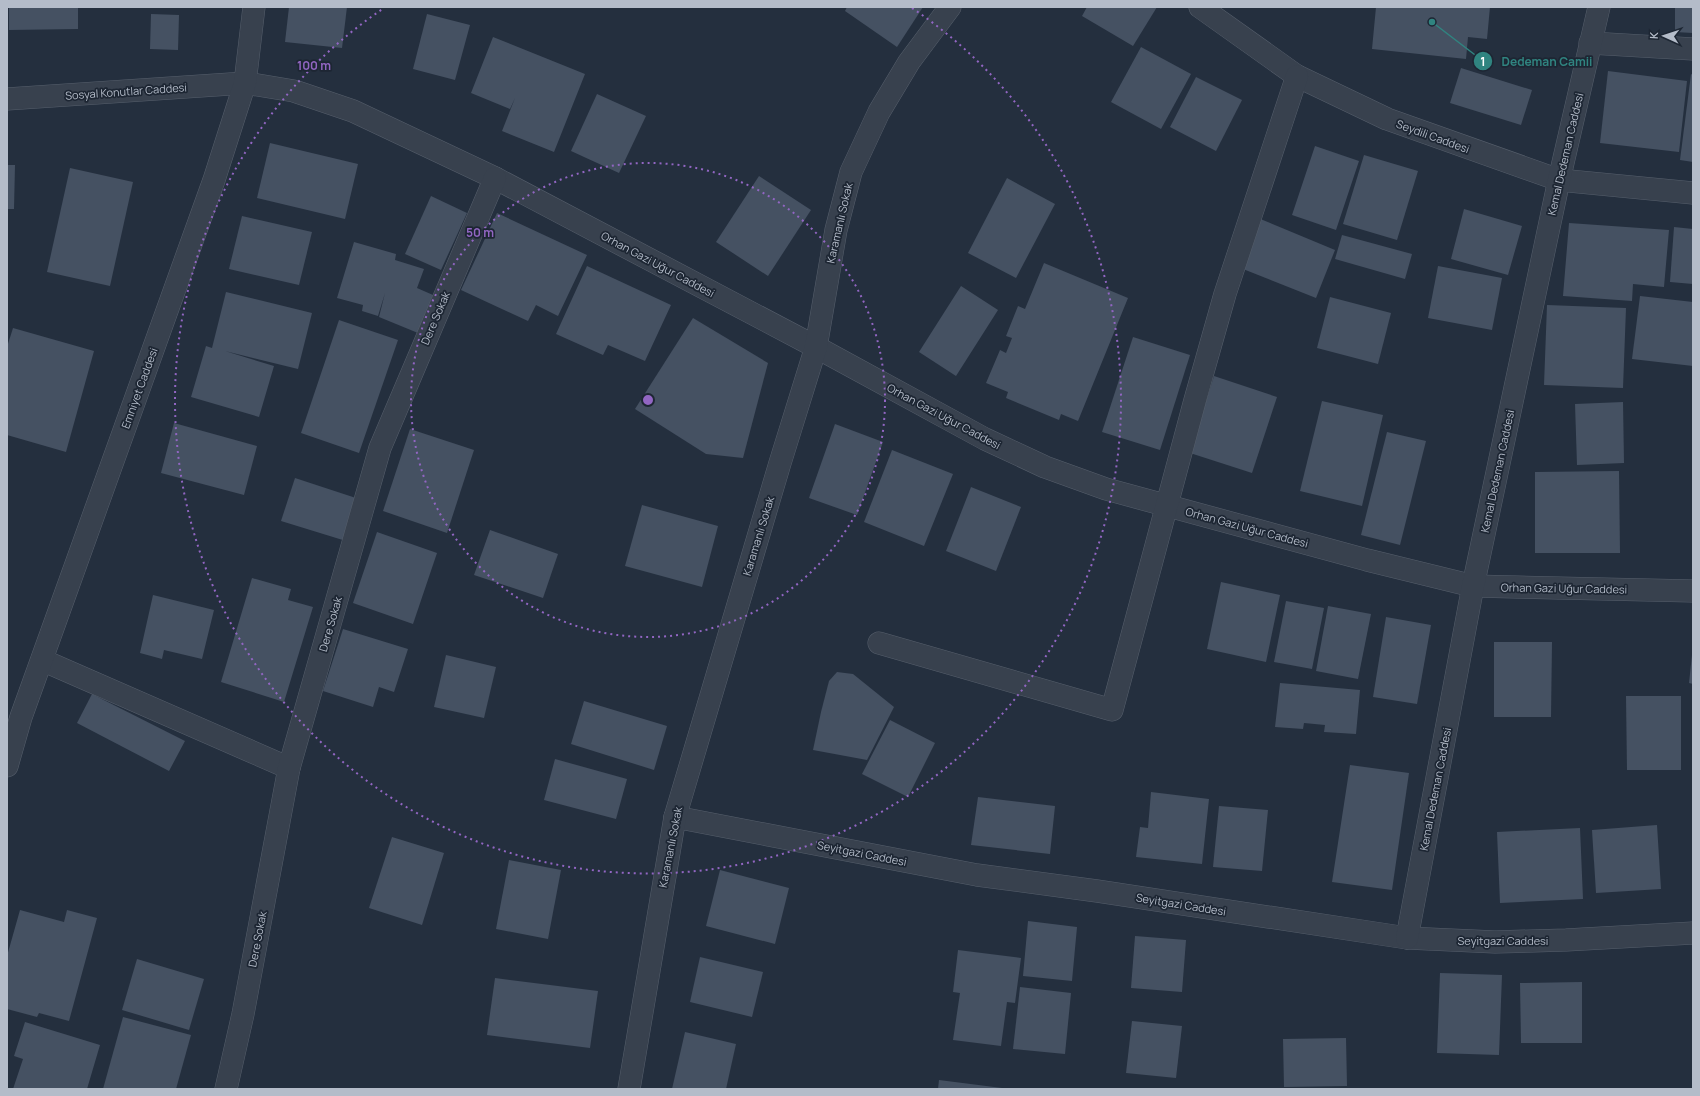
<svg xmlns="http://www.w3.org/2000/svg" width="1700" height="1096" viewBox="0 0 1700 1096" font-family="Manrope,sans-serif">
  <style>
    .building { fill: #455162 }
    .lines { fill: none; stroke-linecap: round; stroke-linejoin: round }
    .minor-casing { stroke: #565f6c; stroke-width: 23 }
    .minor { stroke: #38414e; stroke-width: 22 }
    .ring { fill: none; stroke: #9266c3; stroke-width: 2; stroke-dasharray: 2 4 }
    .labels { text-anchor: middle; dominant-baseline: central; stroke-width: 3.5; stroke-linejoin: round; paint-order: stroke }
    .street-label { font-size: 11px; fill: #b4bcc9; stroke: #1d2633 }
    .centre { fill: #9266c3; stroke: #1d2633; stroke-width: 2 }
    .ring-label { font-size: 12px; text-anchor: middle; font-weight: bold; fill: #9266c3; stroke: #1d2633; stroke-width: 3.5; stroke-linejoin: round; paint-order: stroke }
    .leader { fill: none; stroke: #308480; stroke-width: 1.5 }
    .callout-dot { fill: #308480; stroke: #1d2633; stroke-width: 1.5 }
    .mark-label { font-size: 12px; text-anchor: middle; font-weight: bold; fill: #fff }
    .callout-label { font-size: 12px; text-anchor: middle; font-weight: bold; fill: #308480; stroke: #1d2633; stroke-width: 3.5; stroke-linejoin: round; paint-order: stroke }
  </style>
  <rect width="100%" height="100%" fill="#242f3e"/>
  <g class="building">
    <polygon points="9,7 78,7 78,29 9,30"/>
    <polygon points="289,7 347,7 342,48 285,42"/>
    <polygon points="847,7 923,7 897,47 845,11"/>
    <polygon points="1087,7 1157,7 1133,46 1082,16"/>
    <polygon points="1376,7 1490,7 1487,39 1468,37 1466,59 1372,49"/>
    <polygon points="1675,7 1693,7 1693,33 1675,32"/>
    <polygon points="151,14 179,15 178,50 150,49"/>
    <polygon points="427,14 470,25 455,80 413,69"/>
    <polygon points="493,37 585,74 554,152 502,131 515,98 510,109 471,93"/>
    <polygon points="1141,47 1191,74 1161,129 1111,102"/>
    <polygon points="1461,68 1532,90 1521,125 1450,103"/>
    <polygon points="1608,71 1687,81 1679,152 1600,143"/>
    <polygon points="1691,74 1693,75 1693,162 1680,160"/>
    <polygon points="1196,77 1242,100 1216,151 1170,127"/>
    <polygon points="597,94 646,116 619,173 571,151"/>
    <polygon points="270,143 358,164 345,219 257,198"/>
    <polygon points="1315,146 1359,161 1336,230 1292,215"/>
    <polygon points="1364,155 1418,171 1397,240 1343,224"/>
    <polygon points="7,165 15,165 14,209 7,209"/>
    <polygon points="70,168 133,182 110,286 47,272"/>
    <polygon points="759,176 811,210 768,276 716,242"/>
    <polygon points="1007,178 1055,204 1016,278 968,253"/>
    <polygon points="431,196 467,213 441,270 405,254"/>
    <polygon points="1464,209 1522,226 1508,275 1451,259"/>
    <polygon points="497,213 587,255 558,316 536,305 528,321 461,290"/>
    <polygon points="242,216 312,232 299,285 229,269"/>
    <polygon points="1258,218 1335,250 1316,298 1238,267"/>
    <polygon points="1569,223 1669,230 1664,287 1633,284 1632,301 1563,296"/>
    <polygon points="1674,227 1693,229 1693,284 1670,282"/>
    <polygon points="1342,235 1412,254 1405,279 1335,259"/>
    <polygon points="354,242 396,254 395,260 424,269 417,288 433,295 418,333 379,317 385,293 378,316 362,311 363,305 337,298"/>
    <polygon points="1044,263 1128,298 1078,421 1061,414 1059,420 1006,398 1008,392 986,383 1000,350 1006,353 1012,338 1006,336 1018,306 1025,309"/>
    <polygon points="587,266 671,305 645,361 608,345 603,355 556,334"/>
    <polygon points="1438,266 1502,278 1492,330 1428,318"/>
    <polygon points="961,286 998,310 956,376 919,352"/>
    <polygon points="226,292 312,313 298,369 225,351 274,366 259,417 191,397 206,346 212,348"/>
    <polygon points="1640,296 1693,302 1693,366 1632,359"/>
    <polygon points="1330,297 1391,313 1378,364 1317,348"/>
    <polygon points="1547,305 1626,308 1623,388 1544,385"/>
    <polygon points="693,318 768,363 743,458 706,454 635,409"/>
    <polygon points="339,320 398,340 359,453 301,433"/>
    <polygon points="13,328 94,351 66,452 7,435 7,347"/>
    <polygon points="1133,337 1190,355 1160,450 1102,432"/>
    <polygon points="1214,376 1277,397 1252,473 1190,453"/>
    <polygon points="1322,401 1383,415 1362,506 1300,491"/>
    <polygon points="1623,402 1624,463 1577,465 1575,404"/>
    <polygon points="174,423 257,446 244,495 161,473"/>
    <polygon points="835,424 883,442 857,515 809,498"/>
    <polygon points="410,429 474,450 447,533 383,511"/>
    <polygon points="1387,432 1426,441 1400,545 1361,535"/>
    <polygon points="892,450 953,474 924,546 864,522"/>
    <polygon points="1619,471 1620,553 1535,553 1535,472"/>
    <polygon points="295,478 359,499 346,541 281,521"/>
    <polygon points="971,487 1021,507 996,571 946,551"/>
    <polygon points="642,505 718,526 702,587 625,566"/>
    <polygon points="490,530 558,554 543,598 474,575"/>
    <polygon points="377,532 437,553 413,624 353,603"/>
    <polygon points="252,578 291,589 288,600 313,607 284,702 221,682"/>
    <polygon points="1221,582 1280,595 1266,662 1207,649"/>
    <polygon points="153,595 214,610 202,659 164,650 162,659 140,653"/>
    <polygon points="1286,601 1324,608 1312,669 1274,662"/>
    <polygon points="1328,606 1371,614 1358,679 1316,671"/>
    <polygon points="1386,617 1431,625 1417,704 1373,697"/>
    <polygon points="343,629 408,649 394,692 379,687 373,707 323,691"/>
    <polygon points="1494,642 1552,642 1551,717 1494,717"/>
    <polygon points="446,655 496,667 484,718 434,707"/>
    <polygon points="1692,655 1693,655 1693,684 1689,683"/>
    <polygon points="837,672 853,674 894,707 867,760 813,750 821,712 829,681"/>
    <polygon points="1280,683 1360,690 1356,734 1324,732 1325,725 1304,723 1303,729 1275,727"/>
    <polygon points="92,694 185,741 169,771 77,723"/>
    <polygon points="1626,696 1681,696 1681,770 1627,770"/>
    <polygon points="584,701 667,726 654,770 571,744"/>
    <polygon points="890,720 935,743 908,797 862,774"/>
    <polygon points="555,759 627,779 616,819 544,800"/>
    <polygon points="1350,765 1409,773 1392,890 1332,882"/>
    <polygon points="1151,792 1209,799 1202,864 1136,857 1140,827 1148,828"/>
    <polygon points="978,797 1055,806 1050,854 971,845"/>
    <polygon points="1219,806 1268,810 1262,871 1213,867"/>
    <polygon points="1657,825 1661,889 1596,893 1592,830"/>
    <polygon points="1580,828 1583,899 1500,903 1497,832"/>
    <polygon points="392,837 444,853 422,925 369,908"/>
    <polygon points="509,860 561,870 548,939 496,929"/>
    <polygon points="720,870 789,888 775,944 706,926"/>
    <polygon points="20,910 64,922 67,910 97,918 69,1021 39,1013 37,1017 7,1009 7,956"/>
    <polygon points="1028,921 1077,927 1072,981 1023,976"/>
    <polygon points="1135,936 1186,940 1182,992 1131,988"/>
    <polygon points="958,950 1021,958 1015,1003 1007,1002 1001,1046 953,1040 960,993 953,992"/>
    <polygon points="700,957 763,972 752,1017 690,1002"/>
    <polygon points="137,959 204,979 189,1030 122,1010"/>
    <polygon points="1440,973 1502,975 1499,1055 1437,1053"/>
    <polygon points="495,978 598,991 590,1048 487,1035"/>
    <polygon points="1582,982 1582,1043 1521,1043 1520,983"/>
    <polygon points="1020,987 1071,993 1065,1054 1013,1049"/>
    <polygon points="123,1017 191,1035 176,1089 103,1089"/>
    <polygon points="1132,1021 1182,1026 1176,1078 1126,1073"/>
    <polygon points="25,1022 100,1045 87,1089 13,1089 23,1059 14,1056"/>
    <polygon points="685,1032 736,1044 726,1089 672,1089"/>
    <polygon points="1346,1038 1347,1086 1284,1087 1283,1039"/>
    <polygon points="939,1080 1002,1088 1002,1089 938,1089"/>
  </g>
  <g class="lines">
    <g class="minor-casing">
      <g id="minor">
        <polyline points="1200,7 1297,76 1387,119 1559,180 1693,193"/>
        <polyline points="1590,43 1693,49"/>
        <polyline points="7,99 245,83 294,91 353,111 495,178 816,347 985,439 1045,467 1106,489 1367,560 1473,586 1693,591"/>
        <polyline points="879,643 1112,710 1195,400 1225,294 1297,76"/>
        <polyline points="42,660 289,768"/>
        <polyline points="7,766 21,717 214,180 245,83 254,7"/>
        <polyline points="675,817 977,875 1097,891 1407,938 1495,942 1566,940 1693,933"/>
        <polyline points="1407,938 1473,586 1559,180 1599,7"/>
        <polyline points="226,1089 243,1014 289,768 380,448 495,178"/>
        <polyline points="629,1089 675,817 780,463 816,347 836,230 851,172 879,112 909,62 950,7"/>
      </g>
    </g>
    <use href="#minor" class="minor"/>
  </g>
  <g class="ring">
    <circle cx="648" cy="400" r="237"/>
    <path d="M912 8A473 473 0 1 1 384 8"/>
  </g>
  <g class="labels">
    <g class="street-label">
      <text transform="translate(126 91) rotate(-4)">Sosyal Konutlar Caddesi</text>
      <text transform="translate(1433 136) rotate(20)">Seydili Caddesi</text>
      <text transform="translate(1565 154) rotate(-77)">Kemal Dedeman Caddesi</text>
      <text transform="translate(839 223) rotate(-77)">Karamanlı Sokak</text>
      <text transform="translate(658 264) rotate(28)">Orhan Gazi Uğur Caddesi</text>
      <text transform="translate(435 318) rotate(-67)">Dere Sokak</text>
      <text transform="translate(139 388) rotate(-70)">Emniyet Caddesi</text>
      <text transform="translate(944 416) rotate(28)">Orhan Gazi Uğur Caddesi</text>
      <text transform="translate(1497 471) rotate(-78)">Kemal Dedeman Caddesi</text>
      <text transform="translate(1247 527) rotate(15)">Orhan Gazi Uğur Caddesi</text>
      <text transform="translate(758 536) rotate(-73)">Karamanlı Sokak</text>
      <text transform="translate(1564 588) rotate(1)">Orhan Gazi Uğur Caddesi</text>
      <text transform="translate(330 624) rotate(-74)">Dere Sokak</text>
      <text transform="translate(1435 789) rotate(-79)">Kemal Dedeman Caddesi</text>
      <text transform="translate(670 847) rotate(-79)">Karamanlı Sokak</text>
      <text transform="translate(862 853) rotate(11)">Seyitgazi Caddesi</text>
      <text transform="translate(1181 904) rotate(9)">Seyitgazi Caddesi</text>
      <text transform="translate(257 939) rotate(-79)">Dere Sokak</text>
      <text x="1503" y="940">Seyitgazi Caddesi</text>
    </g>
  </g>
  <circle cx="648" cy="400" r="6" class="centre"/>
  <g class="ring-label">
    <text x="314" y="70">100 m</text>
    <text x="480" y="237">50 m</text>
  </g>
  <path class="leader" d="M1432 22L1483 61"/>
  <g class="callout-dot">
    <circle cx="1432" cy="22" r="4"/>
    <circle cx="1483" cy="61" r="10"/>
  </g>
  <g class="mark-label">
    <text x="1483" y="66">1</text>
  </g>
  <g class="callout-label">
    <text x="1547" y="66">Dedeman Camii</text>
  </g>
  <rect width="1700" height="1096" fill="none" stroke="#b4bcc9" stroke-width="16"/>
  <g transform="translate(1664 36) rotate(273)" stroke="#1d2633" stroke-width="3" paint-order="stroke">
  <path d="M0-3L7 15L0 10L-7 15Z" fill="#b4bcc9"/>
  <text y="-6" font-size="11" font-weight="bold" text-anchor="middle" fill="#b4bcc9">K</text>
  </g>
</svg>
